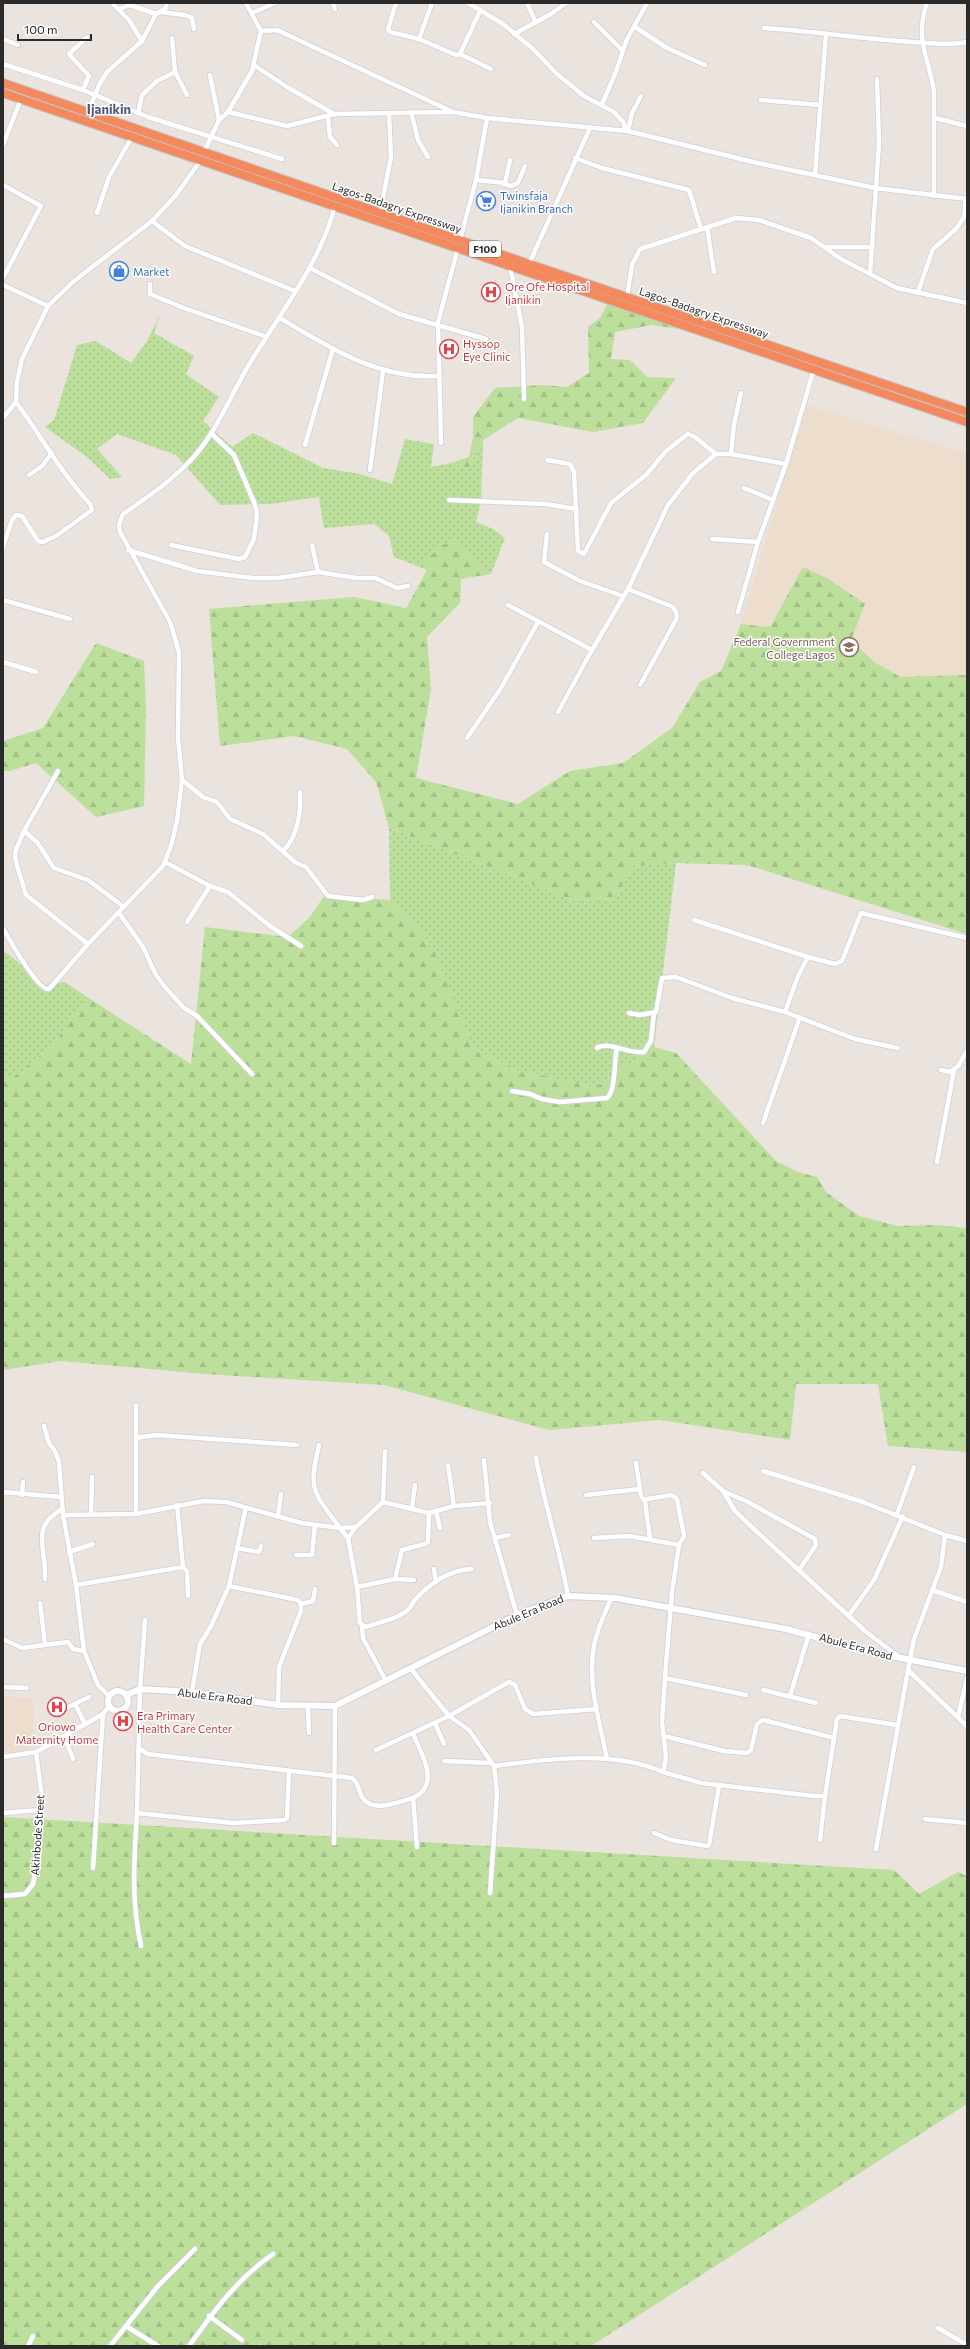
<svg xmlns="http://www.w3.org/2000/svg" width="970" height="2349" viewBox="0 0 970 2349" font-family="Commissioner,sans-serif">
  <style>
    .education { fill: #ecddcd }
    .grass { fill: url(#grass-dots) }
    .forest { fill: url(#forest-firs) }
    .lines { fill: none; stroke-linecap: round; stroke-linejoin: round }
    .street-casing { stroke: #cbd0db; stroke-width: 6 }
    .secondary-casing { stroke: #cbd0db; stroke-width: 8 }
    .highway-casing { stroke: #c3c3c3; stroke-width: 10 }
    .street { stroke: #fff; stroke-width: 4.5 }
    .secondary { stroke: #fff; stroke-width: 6 }
    .highway { stroke: #f5895e; stroke-width: 8 }
    .labels { text-anchor: middle; dominant-baseline: central; stroke-width: 3; stroke-linejoin: round; paint-order: stroke }
    .shield { fill: #fff; stroke: #6a6a6a; stroke-width: 1 }
    .shield-label { font-size: 10px; font-weight: bold; fill: #2a2a2a }
    .shop-label { font-size: 11px; fill: #366cbe; stroke: #fff; text-anchor: start }
    .street-label { font-size: 11px; fill: #2a2a2a; stroke: #fff }
    .health-label { font-size: 11px; fill: #be3a42; stroke: #fff; text-anchor: start }
    .education-label { font-size: 11px; fill: #785e54; stroke: #fff; text-anchor: end }
    .quarter-label { font-size: 13px; font-weight: bold; fill: #4d5b78; stroke: #fff }
  </style>
  <defs>
    <pattern id="grass-dots" width="8" height="8" patternUnits="userSpaceOnUse"><rect width="8" height="8" fill="#bddf9c"/><path d="M2 2h.1M6 6h.1" fill="none" stroke="#a3c087" stroke-width="1.8" stroke-linecap="round"/></pattern>
    <pattern id="forest-firs" width="22" height="20" patternUnits="userSpaceOnUse"><rect width="22" height="20" fill="#bddf9c"/><path d="M5 1l3.5 6h-7zM16 11l3.5 6h-7z" fill="#a3c087"/></pattern>
  </defs>
  <rect width="100%" height="100%" fill="#ebe3dd"/>
  <g class="education">
    <polygon points="805,405 967,453 967,934 721,671 741,624"/>
    <polygon points="3,1696 33,1699 33,1745 19,1753 3,1753"/>
  </g>
  <g class="grass">
    <polygon points="160,315 154,333 194,356 186,374 219,397 203,421 232,447 253,433 323,468 360,474 392,484 405,439 434,444 431,467 447,464 469,468 483,440 481,501 476,522 493,529 505,538 491,574 451,539 427,570 394,557 389,536 374,524 324,528 319,497 270,504 220,505 176,455 117,434 97,449 122,477 110,479 87,457 45,427 54,420 77,345 96,341 131,363 147,341"/>
    <polygon points="389,828 572,900 616,898 633,866 676,863 654,1047 595,1087 518,1070 473,1048 432,945 390,900"/>
    <polygon points="3,950 46,985 65,982 87,997 53,1045 11,1080 3,1077"/>
  </g>
  <g class="forest">
    <polygon points="607,304 692,331 652,325 615,332 611,359 630,360 647,377 676,378 643,423 593,432 518,418 483,440 469,468 447,464 469,457 473,438 473,417 495,388 541,385 567,387 589,373 588,327 600,318"/>
    <polygon points="451,539 491,574 461,579 460,603 427,637 431,689 416,778 518,804 570,771 623,763 672,728 700,682 721,671 741,624 770,627 803,567 827,578 865,604 851,640 874,662 901,677 967,675 967,934 747,865 676,863 633,866 616,898 572,900 389,828 376,782 347,749 294,736 220,746 209,609 354,597 406,608 427,570 425,559"/>
    <polygon points="96,643 144,661 146,710 144,806 96,817 36,763 10,771 3,771 3,741 43,728"/>
    <polygon points="325,895 390,900 432,945 473,1048 518,1070 595,1087 654,1047 676,1053 776,1161 798,1172 817,1177 826,1192 859,1216 898,1226 937,1225 967,1228 967,1452 888,1446 878,1384 796,1384 790,1440 660,1420 549,1430 384,1385 205,1374 61,1361 3,1370 3,1077 11,1079 53,1045 87,997 191,1064 205,927 288,937 309,918"/>
    <polygon points="3,1817 894,1870 919,1894 958,1872 967,1876 967,2104 591,2346 261,2346 260,2343 257,2346 3,2346"/>
  </g>
  <g class="lines">
    <g class="street-casing">
      <g id="street">
        <polyline points="112,3 129,20 142,41"/>
        <polyline points="246,3 261,31"/>
        <polyline points="333,3 335,9"/>
        <polyline points="396,3 388,29 390,32 419,39 432,3"/>
        <polyline points="468,3 503,24 533,49 557,74 584,96 614,112 624,123 625,131"/>
        <polyline points="527,3 535,21"/>
        <path d="M927 3C914 39 929 58 934 91V196"/>
        <polyline points="119,9 130,5 156,14"/>
        <polyline points="160,12 185,15 192,18 194,29"/>
        <polyline points="252,13 275,3"/>
        <polyline points="594,22 622,50"/>
        <polyline points="635,27 667,48 705,65"/>
        <path d="M764 28C814 31 862 39 912 42 930 43 949 46 967 42"/>
        <polyline points="514,34 551,14 566,3"/>
        <polyline points="172,38 175,72 187,95"/>
        <polyline points="3,39 18,45"/>
        <polyline points="419,39 456,55 460,54 480,11"/>
        <polyline points="460,54 491,69"/>
        <polyline points="3,64 83,90 148,117 282,159"/>
        <polyline points="254,65 287,87 334,114"/>
        <polyline points="210,75 219,120"/>
        <polyline points="83,90 89,76 69,54 87,37"/>
        <polyline points="761,100 820,105"/>
        <polyline points="602,104 615,74 627,39 647,3"/>
        <polyline points="88,112 100,83 107,72 142,41 156,14 166,8 167,3"/>
        <polyline points="228,112 287,126 334,114 452,112"/>
        <polyline points="411,112 418,140 428,157"/>
        <polyline points="138,113 142,95 157,81 175,72"/>
        <polyline points="328,117 330,137 337,145"/>
        <polyline points="935,118 967,126"/>
        <polyline points="628,131 632,113 641,96"/>
        <polyline points="3,145 21,99"/>
        <polyline points="204,152 219,120 228,112 252,71 261,31 277,30 453,112 487,118 628,131 753,162 875,188 967,199"/>
        <polyline points="575,158 602,168 689,190 701,229"/>
        <polyline points="815,175 826,34"/>
        <polyline points="476,180 505,183 510,160"/>
        <polyline points="504,184 511,186 518,183 525,166"/>
        <polyline points="3,185 41,206 3,278"/>
        <polyline points="97,213 109,177 132,137"/>
        <polyline points="380,213 391,157 389,113"/>
        <polyline points="152,221 185,246 295,291"/>
        <polyline points="707,227 714,272"/>
        <polyline points="460,240 476,180 487,118"/>
        <polyline points="825,247 873,247"/>
        <polyline points="529,264 590,128"/>
        <polyline points="510,266 522,327 524,399"/>
        <polyline points="310,268 399,314 486,339"/>
        <polyline points="870,274 879,143 877,79"/>
        <polyline points="150,284 150,294 184,308 267,337"/>
        <polyline points="3,285 48,306"/>
        <polyline points="918,292 933,249 956,229 964,217 966,199"/>
        <polyline points="627,298 632,265 640,249 736,218 759,220 811,238 841,259 897,288 967,303"/>
        <path d="M280 318C330 348 379 380 440 376"/>
        <polyline points="3,418 16,402 17,382 22,359 48,306 74,281 152,221 176,195 201,160"/>
        <polyline points="441,443 438,322 458,248"/>
        <polyline points="305,445 333,349"/>
        <polyline points="731,454 734,424 741,393"/>
        <polyline points="547,460 570,464 574,472 578,551 584,554 611,503 647,474 665,452 685,436 688,434 695,437 716,454"/>
        <polyline points="370,470 383,371"/>
        <polyline points="29,475 42,466 52,453"/>
        <polyline points="744,488 773,500"/>
        <polyline points="449,500 545,504 577,509"/>
        <polyline points="547,534 544,562 580,581 623,596"/>
        <polyline points="712,539 758,542"/>
        <polyline points="171,545 239,559 245,557 254,539 256,523 257,513 254,502 234,455 211,433"/>
        <polyline points="312,545 318,572"/>
        <path d="M3 547 12 520 16 515 22 516 38 541 43 542 56 536 92 510 90 504C61 473 41 436 16 402"/>
        <polyline points="128,550 197,571 253,578 278,578 318,572 356,578 375,578 397,588 408,586"/>
        <polyline points="628,589 673,607 676,612 677,618 640,685"/>
        <polyline points="3,600 70,619"/>
        <polyline points="508,605 592,650"/>
        <polyline points="738,612 758,542 786,464 814,369"/>
        <polyline points="3,662 36,672"/>
        <polyline points="558,712 592,650 628,589 668,505 693,473 716,454 731,454 786,464"/>
        <polyline points="467,738 501,688 538,622"/>
        <polyline points="58,771 24,831 15,852 16,862 26,895 88,944"/>
        <polyline points="182,780 203,797 217,802 230,819 263,834 296,863 306,867 328,896 363,900 372,897"/>
        <polyline points="24,831 37,842 54,868 88,880 124,907"/>
        <path d="M283 851C298 836 301 812 300 792"/>
        <polyline points="165,862 210,886 228,892 270,926 301,946"/>
        <polyline points="119,913 143,947 156,975 164,986 184,1008 197,1016 252,1074"/>
        <polyline points="694,920 808,957"/>
        <polyline points="187,922 210,886"/>
        <path d="M3 928C9 939 38 991 49 989L88 944 163 866 171 846 177 821 182 780 178 739 179 652 170 622 120 532 119 524 123 514C146 498 170 482 190 461 215 435 229 399 247 368 278 315 319 267 335 206"/>
        <polyline points="785,1012 798,976 808,957 835,964 842,961 861,913 967,938"/>
        <polyline points="629,1013 640,1015 656,1012 662,978 676,977 732,998 785,1012 855,1039 898,1048"/>
        <path d="M597 1048C607 1040 630 1055 644 1052L651 1041 654 1013"/>
        <polyline points="941,1070 950,1072 958,1066 967,1051"/>
        <path d="M512 1091 530 1094 542 1099 560 1102 607 1098C616 1091 614 1060 617 1048"/>
        <polyline points="763,1123 800,1017"/>
        <polyline points="937,1162 954,1070"/>
        <polyline points="136,1405 136,1514"/>
        <polyline points="44,1426 49,1443 55,1451 59,1462 63,1515 76,1585 84,1651 98,1685 109,1696"/>
        <polyline points="136,1438 156,1435 297,1445"/>
        <path d="M319 1445C308 1491 313 1491 340 1528L356 1527"/>
        <path d="M536 1457C544 1504 560 1549 568 1596"/>
        <polyline points="484,1460 490,1522 517,1615"/>
        <polyline points="636,1463 641,1496 645,1501"/>
        <polyline points="448,1465 454,1506"/>
        <polyline points="763,1471 863,1502 945,1535 967,1541"/>
        <polyline points="703,1473 723,1491 735,1511 755,1530 865,1631 899,1657"/>
        <polyline points="723,1491 746,1501 815,1539 816,1545 799,1570"/>
        <polyline points="3,1492 61,1497"/>
        <polyline points="22,1495 23,1482"/>
        <polyline points="586,1495 640,1489"/>
        <polyline points="383,1502 385,1451"/>
        <polyline points="177,1505 183,1567 187,1571 188,1596"/>
        <polyline points="412,1508 415,1485"/>
        <polyline points="436,1511 440,1528"/>
        <polyline points="91,1514 92,1477"/>
        <polyline points="897,1514 914,1467"/>
        <path d="M63 1515 136 1514 204 1501 226 1502 302 1523 340 1528 348 1538 357 1587 360 1623 366 1627C380 1622 398 1619 409 1609 411 1607 412 1604 414 1601 429 1584 449 1570 472 1569"/>
        <polyline points="278,1516 281,1494"/>
        <polyline points="945,1535 941,1567 914,1639 908,1670 967,1726"/>
        <polyline points="348,1538 356,1527 383,1502 429,1513 454,1506 490,1503"/>
        <polyline points="495,1538 509,1535"/>
        <polyline points="650,1539 645,1501 647,1499 672,1495 677,1499 684,1536 679,1545"/>
        <polyline points="237,1548 259,1552 261,1546"/>
        <polyline points="69,1552 93,1544"/>
        <polyline points="296,1555 312,1555 315,1525"/>
        <polyline points="434,1569 436,1582"/>
        <path d="M45 1579C47 1549 29 1528 62 1509"/>
        <polyline points="395,1579 414,1580"/>
        <polyline points="76,1585 183,1567"/>
        <polyline points="229,1586 298,1600 301,1604 301,1611 279,1667 278,1705"/>
        <polyline points="357,1587 395,1579 402,1550 425,1544 428,1542 429,1513"/>
        <polyline points="932,1590 967,1602"/>
        <polyline points="40,1603 45,1644"/>
        <polyline points="301,1604 313,1601 315,1589"/>
        <polyline points="849,1615 874,1580 903,1516"/>
        <polyline points="145,1620 140,1689 137,1813 233,1823 284,1820 287,1818 289,1772"/>
        <polyline points="362,1626 363,1638 386,1681"/>
        <polyline points="3,1639 22,1648 68,1642 73,1649 84,1651"/>
        <polyline points="411,1669 449,1716 469,1730 494,1766 497,1794 490,1893"/>
        <polyline points="665,1678 746,1695"/>
        <polyline points="3,1687 27,1688"/>
        <polyline points="763,1690 816,1703"/>
        <polyline points="192,1692 200,1644 211,1626 229,1586 246,1507"/>
        <polyline points="790,1696 809,1634"/>
        <polyline points="55,1699 58,1708 62,1710 89,1697"/>
        <polyline points="75,1704 85,1724"/>
        <polyline points="308,1706 309,1733"/>
        <polyline points="958,1717 967,1678"/>
        <polyline points="435,1723 444,1744"/>
        <path d="M413 1734C422 1754 441 1785 413 1798L417 1847"/>
        <polyline points="64,1736 73,1759"/>
        <polyline points="664,1736 724,1751 747,1753 751,1750 757,1724 763,1720 834,1738"/>
        <path d="M140 1749 148 1754 352 1778C358 1782 359 1791 362 1797 373 1814 398 1802 413 1798"/>
        <polyline points="376,1750 449,1716 509,1682 515,1685 525,1709 533,1714 597,1709"/>
        <polyline points="3,1757 36,1752 103,1714 109,1706"/>
        <path d="M607 1759C600 1722 587 1684 594 1646 597 1629 605 1613 612 1597"/>
        <polyline points="444,1761 491,1763"/>
        <path d="M494 1766C546 1759 614 1750 663 1772L666 1758 662 1722 666 1664 672 1592 679 1545 629 1536 594 1538"/>
        <polyline points="663,1772 701,1783 814,1796 825,1796 837,1719 840,1716 897,1725"/>
        <polyline points="3,1813 39,1810"/>
        <path d="M137 1813C134 1861 131 1899 141 1946"/>
        <polyline points="925,1819 967,1823"/>
        <polyline points="654,1833 671,1840 707,1846 709,1845 719,1786"/>
        <polyline points="820,1840 825,1796"/>
        <polyline points="334,1843 335,1706"/>
        <polyline points="876,1849 908,1670"/>
        <polyline points="93,1868 103,1714"/>
        <polyline points="3,1896 25,1894 33,1884 38,1854 42,1797 36,1752"/>
        <polyline points="209,2316 242,2340"/>
        <polyline points="126,2326 158,2346"/>
        <polyline points="938,2328 967,2345"/>
        <polyline points="28,2346 33,2336"/>
        <polyline points="110,2346 158,2286 195,2249"/>
        <path d="M189 2346C214 2311 237 2279 273 2254"/>
      </g>
    </g>
    <g class="secondary-casing">
      <g id="secondary">
        <circle cx="118" cy="1701" r="10"/>
        <polyline points="126,1695 140,1689 192,1692 278,1705 335,1706 517,1615 568,1596 616,1598 786,1629 871,1652 967,1671"/>
      </g>
    </g>
    <g class="highway-casing">
      <g id="highway">
        <polyline points="3,83 529,264 967,412"/>
        <polyline points="3,93 967,422"/>
      </g>
    </g>
    <use href="#street" class="street"/>
    <use href="#secondary" class="secondary"/>
    <use href="#highway" class="highway"/>
  </g>
  <defs>
    <g id="supermarket-ring" transform="scale(1)"><circle r="9.5" fill="#fff" stroke="#3f7fe0" stroke-width="1.5"/><path d="M-6-5.5h2.5l.6 2H6L4.5 2H-2.5L-4.4-4H-6ZM-1.5 3.2a1.3 1.3 0 1 0 .1 0ZM3 3.2a1.3 1.3 0 1 0 .1 0Z" fill="#3f7fe0"/></g>
    <g id="shop-ring" transform="scale(1)"><circle r="9.5" fill="#fff" stroke="#3f7fe0" stroke-width="1.5"/><path d="M-5-2.5h2.3a2.7 3.5 0 0 1 5.4 0H5L5.5 6h-11ZM-1.5-2.5h3a1.5 2.3 0 0 0-3 0Z" fill="#3f7fe0"/></g>
    <g id="hospital-ring" transform="scale(1)"><circle r="9.5" fill="#fff" stroke="#e0444e" stroke-width="1.5"/><path d="M-5-5h3v3.5h4V-5h3V5h-3V1.5h-4V5h-3Z" fill="#e0444e"/></g>
    <g id="school-ring" transform="scale(1)"><circle r="9.5" fill="#fff" stroke="#8d6e63" stroke-width="1.5"/><path d="M0-5L7-2L0 1L-7-2ZM-4 1L0 2.5L4 1V4Q0 6-4 4Z" fill="#8d6e63"/></g>
  </defs>
  <g fill-rule="evenodd">
    <use href="#supermarket-ring" x="486" y="201"/>
    <use href="#shop-ring" x="119" y="271"/>
    <use href="#hospital-ring" x="491" y="292"/>
    <use href="#hospital-ring" x="449" y="349"/>
    <use href="#school-ring" x="849" y="647"/>
    <use href="#hospital-ring" x="57" y="1707"/>
    <use href="#hospital-ring" x="123" y="1721"/>
  </g>
  <g class="labels">
    <rect class="shield" x="469" y="241" width="32" height="16" rx="3"/>
    <g class="shield-label">
      <text x="485" y="249">F100</text>
    </g>
    <g class="shop-label">
      <text x="500" y="195">Twinsfaja<tspan x="500" dy="13">Ijanikin Branch</tspan></text>
      <text x="133" y="271">Market</text>
    </g>
    <g class="street-label">
      <text transform="translate(397 207) rotate(19)">Lagos-Badagry Expressway</text>
      <text transform="translate(704 312) rotate(19)">Lagos-Badagry Expressway</text>
      <text transform="translate(528 1612) rotate(-23)">Abule Era Road</text>
      <text transform="translate(856 1646) rotate(15)">Abule Era Road</text>
      <text transform="translate(215 1696) rotate(7)">Abule Era Road</text>
      <text transform="translate(37 1835) rotate(-86)">Akinbode Street</text>
    </g>
    <g class="health-label">
      <text x="505" y="286">Ore Ofe Hospital<tspan x="505" dy="13">Ijanikin</tspan></text>
      <text x="463" y="343">Hyssop<tspan x="463" dy="13">Eye Clinic</tspan></text>
      <text x="137" y="1715">Era Primary<tspan x="137" dy="13">Health Care Center</tspan></text>
      <text x="57" y="1726" text-anchor="middle">Oriowo<tspan x="57" dy="13">Maternity Home</tspan></text>
    </g>
    <g class="education-label">
      <text x="835" y="641">Federal Government<tspan x="835" dy="13">College Lagos</tspan></text>
    </g>
    <g class="quarter-label">
      <text x="109" y="109">Ijanikin</text>
    </g>
  </g>
  <rect width="970" height="2349" fill="none" stroke="#2a2a2a" stroke-width="8"/>
  <path d="M18 34v6h73v-6" fill="none" stroke="#2a2a2a" stroke-width="2"/>
  <text x="24" y="34" font-size="12" fill="#2a2a2a" stroke="#ffffff" stroke-width="3" paint-order="stroke">100 m</text>
</svg>
